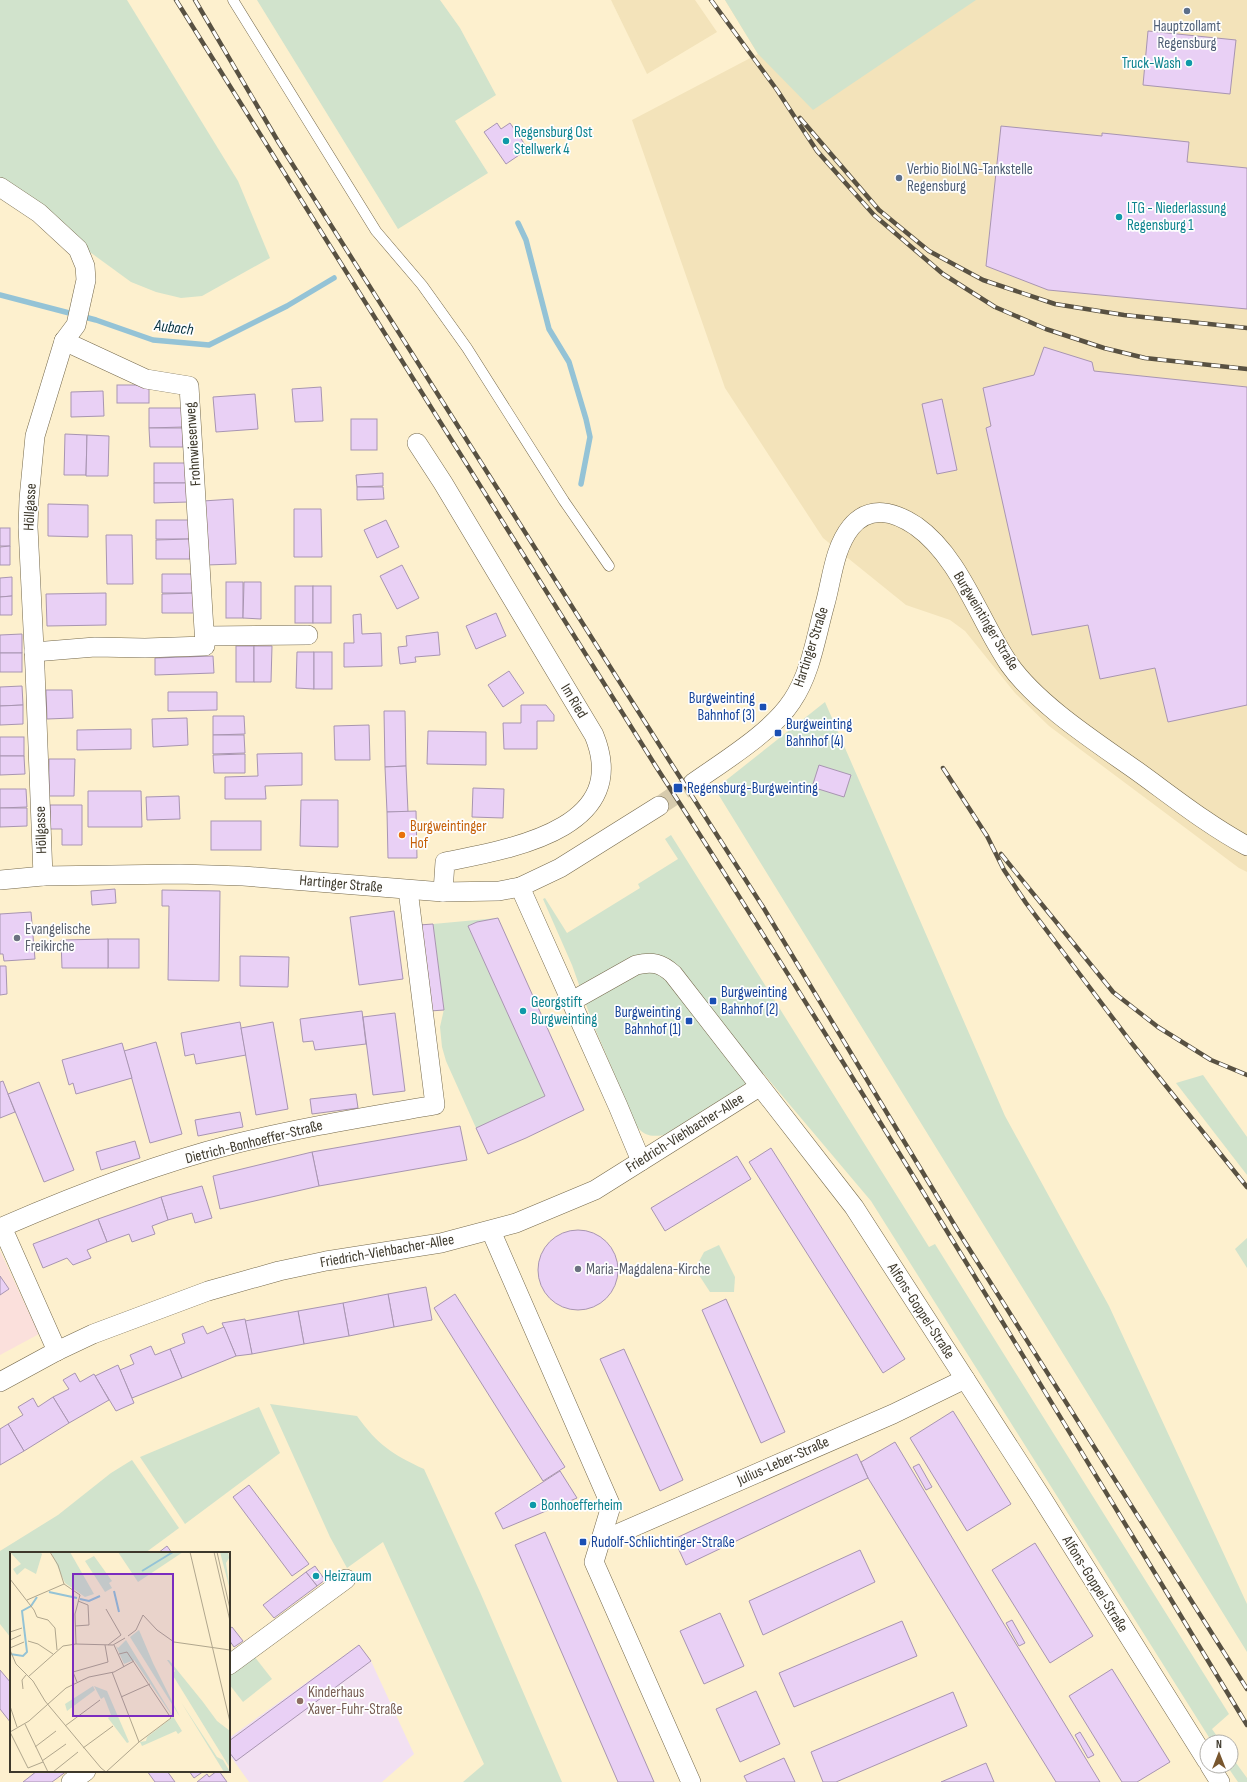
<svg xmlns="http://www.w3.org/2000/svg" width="1247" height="1782" viewBox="0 0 1247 1782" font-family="'Sofia Sans Condensed',sans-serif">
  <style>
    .commercial { fill: #fbe0dc }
    .built { fill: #f3e3ba }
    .education { fill: #f2e0f2 }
    .green { fill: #d1e3cc }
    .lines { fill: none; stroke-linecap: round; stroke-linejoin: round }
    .stream { stroke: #94c3d6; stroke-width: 5.5 }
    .building { fill: #e9d0f5; stroke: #a895b1 }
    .minor-tunnel { stroke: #d7cbad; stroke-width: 19; stroke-dasharray: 19 10; stroke-linecap: butt }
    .service-casing { stroke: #74684b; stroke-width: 11 }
    .minor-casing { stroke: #74684b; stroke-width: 20 }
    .service { stroke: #fff; stroke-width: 10 }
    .minor { stroke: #fff; stroke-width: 19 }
    .rail-casing { stroke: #585142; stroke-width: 4.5 }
    .rail { stroke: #fefefe; stroke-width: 3; stroke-dasharray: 9; stroke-linecap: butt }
    .service-dot { fill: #5c6f8a; stroke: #fefefe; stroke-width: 1.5 }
    .culture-dot { fill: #0f9aa8; stroke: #fefefe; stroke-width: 1.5 }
    .transit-dot { fill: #1a4fb4; stroke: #fefefe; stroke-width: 1.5 }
    .food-dot { fill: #e8710a; stroke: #fefefe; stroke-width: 1.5 }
    .worship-dot { fill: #6b7280; stroke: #fefefe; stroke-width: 1.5 }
    .education-dot { fill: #8d6e63; stroke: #fefefe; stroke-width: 1.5 }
    .labels { text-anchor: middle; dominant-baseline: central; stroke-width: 3.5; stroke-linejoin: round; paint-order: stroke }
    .service-label { font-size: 15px; fill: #4e5e75; stroke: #fefefe }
    .culture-label { font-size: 15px; fill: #0d838f; stroke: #fefefe; text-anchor: start }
    .street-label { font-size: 15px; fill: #3d382b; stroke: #fefefe }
    .transit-label { font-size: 15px; fill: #164399; stroke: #fefefe; text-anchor: start }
    .food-label { font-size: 15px; fill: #c56008; stroke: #fefefe; text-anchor: start }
    .worship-label { font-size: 15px; fill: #5b616d; stroke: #fefefe; text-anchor: start }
    .education-label { font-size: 15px; fill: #785e54; stroke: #fefefe; text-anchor: start }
    .water-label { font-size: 16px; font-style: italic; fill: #073341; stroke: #fefefe }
    .inset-river { fill: none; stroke: #94c3d6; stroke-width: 2 }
    .inset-road { fill: none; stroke: #b0a68d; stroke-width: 1 }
    .view { fill: #7b2cbf; fill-opacity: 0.15; stroke: #7b2cbf; stroke-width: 2 }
    .inset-edge { fill: none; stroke: #3d382b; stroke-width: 2 }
  </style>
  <rect width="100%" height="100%" fill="#fdf0ce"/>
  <polygon class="commercial" points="0,1251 39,1334 0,1355"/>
  <g class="built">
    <polygon points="611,0 695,0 717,32 647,74"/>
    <polygon points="725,0 1247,0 1247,872 1239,868 1049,726 1015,693 965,631 950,620 906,605 823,538 725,388 632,120 758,54"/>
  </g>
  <polygon class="education" points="359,1645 371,1661 414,1754 382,1782 249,1782 229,1754 229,1738"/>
  <g class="green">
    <polygon points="0,0 127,0 238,181 270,258 202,296 181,298 156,292 131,282 83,247 0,179"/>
    <polygon points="257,0 440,0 460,28 496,95 455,121 488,173 398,229"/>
    <polygon points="725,0 976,0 813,110 758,54"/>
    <polygon points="825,702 1005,1116 1109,1306 1247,1604 1247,1652 715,789"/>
    <path d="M671 835 929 1247 935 1244 1229 1714 1212 1729 1221 1742H1212L871 1201 763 1073 664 1135C652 1137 645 1136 637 1127L593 1024 572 965 543 899 545 898 567 933 640 888 638 884 678 859 665 839Z"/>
    <polygon points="498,918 477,922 468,926 545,1096 476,1128 446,1061 442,1047 440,1027 444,1009 433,924"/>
    <polygon points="1203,1075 1247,1137 1247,1175 1176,1083"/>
    <polygon points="1247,1238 1247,1268 1235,1249"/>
    <polygon points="719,1245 735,1277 734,1292 710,1292 695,1269 704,1252"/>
    <path d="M270 1404 357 1416C377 1444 393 1455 424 1469L480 1592 562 1782H463L484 1764 383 1542 347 1568 330 1537Z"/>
    <polygon points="259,1407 280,1453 185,1524 140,1457"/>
    <polygon points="132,1460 179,1528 145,1553 11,1553 11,1638 0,1624 0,1551 58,1515 111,1473"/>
    <polygon points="254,1656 272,1679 243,1702 229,1684 229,1676"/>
    <polygon points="1231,1756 1247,1778 1247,1782 1238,1782 1227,1766 1231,1766"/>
  </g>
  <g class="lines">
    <g class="stream">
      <polyline points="518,223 526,240 549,329 569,362 586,419 590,437 581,484"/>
      <polyline points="0,295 96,320 153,340 209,345 287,306 334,278"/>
    </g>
  </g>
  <g class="building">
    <polygon points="1148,31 1236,40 1230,94 1143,85"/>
    <polygon points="497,123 501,129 510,123 528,149 506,164 484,132"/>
    <polygon points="1001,126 1102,136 1102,133 1189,142 1187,162 1247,168 1247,309 1048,290 986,266"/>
    <polygon points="1044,347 1092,362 1094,371 1247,387 1247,705 1168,722 1155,668 1100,679 1088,625 1032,635 986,428 991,426 983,388 1034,375"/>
    <rect x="117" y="385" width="32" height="18"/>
    <polygon points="321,387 323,421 295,422 292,389"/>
    <polygon points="103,391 104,416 71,417 71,392"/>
    <polygon points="255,394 258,429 216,432 213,397"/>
    <polygon points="942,399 957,470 937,474 922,404"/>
    <polygon points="149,408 183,408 183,427 149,428"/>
    <rect x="351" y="419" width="26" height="31"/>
    <polygon points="149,428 183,428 183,447 150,447"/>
    <polygon points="65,434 87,435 86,475 64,475"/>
    <polygon points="87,435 109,436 108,476 86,476"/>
    <rect x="154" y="463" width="33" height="20"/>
    <polygon points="383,473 383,486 357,487 356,475"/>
    <polygon points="154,483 188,483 188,502 154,503"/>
    <polygon points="357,487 383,487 384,499 357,500"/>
    <polygon points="233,499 236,564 206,565 203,501"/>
    <polygon points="48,504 88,505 88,537 48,536"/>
    <polygon points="294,509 321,509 322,557 294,557"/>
    <rect x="156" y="520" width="34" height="19"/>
    <polygon points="386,520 399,547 377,558 364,530"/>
    <rect x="0" y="528" width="10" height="18"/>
    <polygon points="106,535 132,535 133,584 107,584"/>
    <polygon points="190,539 190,559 156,559 156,540"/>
    <polygon points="10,546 10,565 0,565 0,547"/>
    <polygon points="402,565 419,598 397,609 380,576"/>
    <polygon points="162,574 195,574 196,593 162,593"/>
    <polygon points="12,577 12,596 0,597 0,578"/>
    <rect x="226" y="582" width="17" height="36"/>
    <polygon points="244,582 261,582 261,619 243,618"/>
    <rect x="295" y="586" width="18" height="37"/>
    <rect x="313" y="586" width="18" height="37"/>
    <polygon points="106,593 106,625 47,626 46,594"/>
    <polygon points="196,593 196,613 162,613 162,594"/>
    <polygon points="12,596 12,615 0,615 0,597"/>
    <polygon points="496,613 506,636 476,649 466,626"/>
    <polygon points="361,614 362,634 381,633 382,666 344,667 344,643 354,643 353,615"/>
    <polygon points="438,632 440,655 415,657 416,662 400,664 398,647 407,646 406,636"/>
    <polygon points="22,634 22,653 0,653 0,635"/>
    <rect x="236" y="646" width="18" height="36"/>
    <polygon points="254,646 272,646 271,682 254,682"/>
    <polygon points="297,652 314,652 314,689 296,688"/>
    <rect x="314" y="652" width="18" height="37"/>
    <rect x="0" y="653" width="22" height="19"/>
    <polygon points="213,656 214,673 155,675 155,658"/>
    <polygon points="509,671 524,693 503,707 488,685"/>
    <polygon points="22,686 23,705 0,706 0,687"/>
    <polygon points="46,690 72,690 73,718 47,719"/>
    <polygon points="168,692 217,692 217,710 168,711"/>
    <polygon points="23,705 23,724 0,725 0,706"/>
    <polygon points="521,705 546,705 554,715 554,721 537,721 537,749 504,749 503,723 521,723"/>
    <polygon points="384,711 405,711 406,766 385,767"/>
    <polygon points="213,716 244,716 245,734 213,735"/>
    <polygon points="187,718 188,745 153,747 152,719"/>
    <polygon points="369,725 370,760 335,760 334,726"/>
    <polygon points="131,729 131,749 77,750 77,730"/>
    <polygon points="428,731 486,732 486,765 427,764"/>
    <polygon points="213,735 244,735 245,753 213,754"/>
    <rect x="0" y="737" width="24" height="19"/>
    <polygon points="302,753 302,785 265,786 266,799 225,799 225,777 258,776 257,754"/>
    <polygon points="245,754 245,773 214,773 213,755"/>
    <polygon points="0,756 24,756 25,774 0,775"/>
    <polygon points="49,759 75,759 74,796 49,796"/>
    <polygon points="819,765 851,775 844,797 812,787"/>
    <polygon points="406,766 408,812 387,812 385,767"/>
    <polygon points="473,788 504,789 503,818 472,817"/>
    <polygon points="0,789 26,789 27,807 0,808"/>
    <polygon points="88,791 141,791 142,827 88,827"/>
    <polygon points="179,796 180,819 147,820 146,797"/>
    <polygon points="301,800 338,800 338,847 300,846"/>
    <polygon points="50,805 82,805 82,845 62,845 62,829 50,829"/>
    <polygon points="0,808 27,808 27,826 0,827"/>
    <polygon points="416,811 417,858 388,858 387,812"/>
    <rect x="211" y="821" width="50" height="29"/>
    <polygon points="115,889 116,903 92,905 91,891"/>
    <polygon points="162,890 220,891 219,981 168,980 169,906 162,906"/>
    <polygon points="394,911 403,979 359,985 350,917"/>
    <polygon points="31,912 35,959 4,961 3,954 0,954 0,914"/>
    <polygon points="498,918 584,1110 526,1138 488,1154 476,1128 545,1096 468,926 477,922"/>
    <polygon points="433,924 444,1010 430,1011 419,925"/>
    <rect x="108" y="939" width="31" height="29"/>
    <polygon points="108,939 108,968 62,968 61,940"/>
    <polygon points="240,956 289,957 288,987 240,986"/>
    <polygon points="0,966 6,966 7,994 0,995"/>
    <polygon points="362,1011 366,1044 315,1050 313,1041 303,1042 300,1019"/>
    <polygon points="395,1013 405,1091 373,1095 363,1017"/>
    <polygon points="240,1022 246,1055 196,1064 194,1054 185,1056 181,1033"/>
    <polygon points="273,1022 288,1109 256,1115 241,1028"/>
    <polygon points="156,1042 182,1134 150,1143 124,1051"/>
    <polygon points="122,1043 132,1078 76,1094 73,1083 69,1085 62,1060"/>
    <polygon points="3,1081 15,1112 0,1118 0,1082"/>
    <polygon points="39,1082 74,1170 44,1182 8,1094"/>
    <polygon points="356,1094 358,1108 312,1114 310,1099"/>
    <polygon points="240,1112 243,1127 198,1136 195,1120"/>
    <polygon points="460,1126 467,1160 319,1186 312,1152"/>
    <polygon points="135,1141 140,1158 101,1170 96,1152"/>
    <polygon points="771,1148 905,1359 883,1373 749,1162"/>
    <polygon points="312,1152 319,1186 220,1209 213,1176"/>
    <polygon points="737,1156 751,1179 665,1231 651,1208"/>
    <polygon points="202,1186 212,1218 195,1223 192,1213 168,1220 161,1197"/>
    <polygon points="161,1197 168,1220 152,1226 155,1234 132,1242 129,1234 107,1242 98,1219"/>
    <polygon points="98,1219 107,1242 87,1250 91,1258 73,1265 67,1258 43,1268 33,1244"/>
    <circle cx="578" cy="1270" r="40"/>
    <polygon points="0,1276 9,1289 0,1295"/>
    <polygon points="426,1287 432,1320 394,1327 388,1294"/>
    <polygon points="388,1294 394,1327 349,1336 343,1303"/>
    <polygon points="455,1294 565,1467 543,1481 434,1308"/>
    <polygon points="726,1299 785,1432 761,1443 702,1310"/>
    <polygon points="343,1303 349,1336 304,1344 298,1311"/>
    <polygon points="298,1311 304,1344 252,1354 245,1321"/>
    <polygon points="245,1319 252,1354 236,1356 222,1323"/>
    <polygon points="203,1326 207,1334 224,1327 236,1356 182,1378 170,1349 185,1343 182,1334"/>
    <polygon points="151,1346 155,1355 170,1349 182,1378 132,1398 120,1370 134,1364 130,1355"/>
    <polygon points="624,1349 683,1480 660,1491 600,1359"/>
    <polygon points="118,1365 134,1403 116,1411 95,1376"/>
    <polygon points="75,1373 80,1382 94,1374 109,1400 69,1423 53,1397 69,1389 63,1380"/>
    <polygon points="53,1397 69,1423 24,1451 8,1424 23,1415 18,1407 33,1398 38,1407"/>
    <polygon points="953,1411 1011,1504 967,1531 910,1438"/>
    <polygon points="8,1424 24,1451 0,1465 0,1429"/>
    <polygon points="895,1442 1002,1621 1100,1782 1056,1782 868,1478 861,1462"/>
    <polygon points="857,1454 868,1478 686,1565 674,1539"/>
    <polygon points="919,1464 932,1487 926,1490 913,1467"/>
    <polygon points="560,1471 577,1498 503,1529 495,1513"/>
    <polygon points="249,1485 309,1564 292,1576 233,1497"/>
    <polygon points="545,1532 654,1782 618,1782 515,1545"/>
    <polygon points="1035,1543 1093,1636 1050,1663 992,1570"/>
    <polygon points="167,1546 172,1553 158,1553"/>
    <polygon points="860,1550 875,1582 763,1635 749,1601"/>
    <polygon points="315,1566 325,1580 317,1586 306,1572"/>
    <polygon points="306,1572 317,1586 274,1618 263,1605"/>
    <polygon points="720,1613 744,1666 704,1684 680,1631"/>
    <polygon points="1012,1620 1025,1643 1019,1646 1006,1623"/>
    <polygon points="902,1621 917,1656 794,1707 779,1673"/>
    <polygon points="232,1627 243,1641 234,1647 229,1640 229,1629"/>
    <polygon points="359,1645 371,1661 236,1761 229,1752 229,1741"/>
    <polygon points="1112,1669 1170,1762 1137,1782 1122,1782 1069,1696"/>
    <polygon points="0,1670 11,1683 11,1723 0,1709"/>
    <polygon points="756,1691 780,1744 740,1762 716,1709"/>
    <polygon points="953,1692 967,1726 836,1782 823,1782 811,1752"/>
    <polygon points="1080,1732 1094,1755 1088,1758 1075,1735"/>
    <polygon points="784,1758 795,1782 747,1782 744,1776"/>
    <polygon points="986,1763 994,1782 941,1782"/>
    <polygon points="37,1771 67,1771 52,1782 23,1782"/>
    <polygon points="147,1771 167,1771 175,1782 155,1782"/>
    <polygon points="189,1771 204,1771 194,1778"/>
    <polygon points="217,1771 219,1771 227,1782 197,1782 207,1774 209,1777"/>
  </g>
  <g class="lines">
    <polyline class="minor-tunnel" points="659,806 693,783"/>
    <g class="service-casing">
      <polyline id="service" points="233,0 376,231 422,285 467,348 564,501 609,566"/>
    </g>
    <g class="minor-casing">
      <g id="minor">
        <polyline points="0,187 39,213 78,249 85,266 86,280 76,325 64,341 35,436 29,499 28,527 35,669 43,876"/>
        <path d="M417 443 443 483 594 735C633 830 508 849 445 862L443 892"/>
        <polyline points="205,636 308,635"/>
        <polyline points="34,652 95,647 145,648 205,646 189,386 146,379 64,341"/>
        <path d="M693 783C724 761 772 732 792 701 811 673 816 636 825 604 832 579 834 548 851 527 870 504 895 512 916 526 960 557 979 620 1009 664 1038 705 1096 742 1137 771 1173 797 1208 825 1247 846"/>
        <polyline points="0,880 43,876 180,874 243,876 443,892 499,891 520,887 560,868 659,806"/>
        <polyline points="520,887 618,1106 641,1161"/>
        <path d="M572 1001 636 965C652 961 661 963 673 974L854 1207 1040 1495 1207 1761"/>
        <polyline points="491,1231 611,1506 594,1562 691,1782"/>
        <path d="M57 1351 2 1227C76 1195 152 1165 230 1145 297 1128 366 1117 435 1105L408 890"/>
        <polyline points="0,1382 57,1351 93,1334 208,1291 279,1271 326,1261 441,1243 516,1223 595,1190 759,1087"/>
        <polyline points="601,1541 893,1414 965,1379"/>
        <polyline points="229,1665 346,1579"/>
        <polyline points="1210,1766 1220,1782"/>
        <polyline points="71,1782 86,1771"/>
      </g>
    </g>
    <use href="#service" class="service"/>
    <use href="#minor" class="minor"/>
    <g class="rail-casing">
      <g id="rail">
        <path d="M176 0 655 765C859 1081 1052 1404 1247 1725"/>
        <polyline points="195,0 279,143 669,760 763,907 961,1236 1247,1689"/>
        <polyline points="711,0 777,90 817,151 874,215 943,274 995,307 1046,329 1104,348 1145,358 1247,369"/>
        <polyline points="800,118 879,210 929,251 983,280 1055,304 1124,315 1247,328"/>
        <polyline points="943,768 987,836 1004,870 1026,903 1130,1041 1247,1187"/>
        <polyline points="1001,854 1113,992 1158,1027 1211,1060 1247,1075"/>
      </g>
    </g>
    <use href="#rail" class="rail"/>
  </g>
  <g class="service-dot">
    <circle cx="1187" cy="11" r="4"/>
    <circle cx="899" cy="178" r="4"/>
  </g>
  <g class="culture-dot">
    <circle cx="1189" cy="63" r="4"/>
    <circle cx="506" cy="141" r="4"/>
    <circle cx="1119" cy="217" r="4"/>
    <circle cx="523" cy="1011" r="4"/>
    <circle cx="533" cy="1505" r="4"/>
    <circle cx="316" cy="1576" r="4"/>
  </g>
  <g class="transit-dot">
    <rect x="759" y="703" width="8" height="8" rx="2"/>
    <rect x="774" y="729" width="8" height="8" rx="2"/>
    <rect x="673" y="783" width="10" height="10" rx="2"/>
    <rect x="709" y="997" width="8" height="8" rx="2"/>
    <rect x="685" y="1017" width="8" height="8" rx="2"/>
    <rect x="579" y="1538" width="8" height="8" rx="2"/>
  </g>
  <circle class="food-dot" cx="402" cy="835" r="4"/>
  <g class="worship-dot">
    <circle cx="17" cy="938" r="4"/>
    <circle cx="578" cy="1269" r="4"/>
  </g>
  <circle class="education-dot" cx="300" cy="1701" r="4"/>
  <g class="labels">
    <g class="service-label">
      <text x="1187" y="26">Hauptzollamt<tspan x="1187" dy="17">Regensburg</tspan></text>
      <text x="907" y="169" text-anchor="start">Verbio BioLNG-Tankstelle<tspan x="907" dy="17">Regensburg</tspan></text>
    </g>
    <g class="culture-label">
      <text x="1181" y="63" text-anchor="end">Truck-Wash</text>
      <text x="514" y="132">Regensburg Ost<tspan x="514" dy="17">Stellwerk 4</tspan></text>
      <text x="1127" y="208">LTG - Niederlassung<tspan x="1127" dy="17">Regensburg 1</tspan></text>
      <text x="531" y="1002">Georgstift<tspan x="531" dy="17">Burgweinting</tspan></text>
      <text x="541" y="1505">Bonhoefferheim</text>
      <text x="324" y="1576">Heizraum</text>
    </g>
    <g class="street-label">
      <text transform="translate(193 444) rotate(-94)">Frohnwiesenweg</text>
      <text transform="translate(30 507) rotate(-87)">Höllgasse</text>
      <text transform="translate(986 621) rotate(59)">Burgweintinger Straße</text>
      <text transform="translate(811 647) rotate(-72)">Hartinger Straße</text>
      <text transform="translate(574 701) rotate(59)">Im Ried</text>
      <text transform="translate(41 830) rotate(-92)">Höllgasse</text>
      <text transform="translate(341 884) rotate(5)">Hartinger Straße</text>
      <text transform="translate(685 1133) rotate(-32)">Friedrich-Viehbacher-Allee</text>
      <text transform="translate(254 1142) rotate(-14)">Dietrich-Bonhoeffer-Straße</text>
      <text transform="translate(387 1251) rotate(-10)">Friedrich-Viehbacher-Allee</text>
      <text transform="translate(921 1311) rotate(57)">Alfons-Goppel-Straße</text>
      <text transform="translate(783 1461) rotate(-24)">Julius-Leber-Straße</text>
      <text transform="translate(1095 1584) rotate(58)">Alfons-Goppel-Straße</text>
    </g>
    <g class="transit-label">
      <text x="755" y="698" text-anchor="end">Burgweinting<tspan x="755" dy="17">Bahnhof (3)</tspan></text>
      <text x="786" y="724">Burgweinting<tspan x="786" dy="17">Bahnhof (4)</tspan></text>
      <text x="687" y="788">Regensburg-Burgweinting</text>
      <text x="721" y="992">Burgweinting<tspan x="721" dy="17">Bahnhof (2)</tspan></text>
      <text x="681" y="1012" text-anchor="end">Burgweinting<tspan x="681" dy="17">Bahnhof (1)</tspan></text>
      <text x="591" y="1542">Rudolf-Schlichtinger-Straße</text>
    </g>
    <g class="food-label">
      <text x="410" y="826">Burgweintinger<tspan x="410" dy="17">Hof</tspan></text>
    </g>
    <g class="worship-label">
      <text x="25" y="929">Evangelische<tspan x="25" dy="17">Freikirche</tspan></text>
      <text x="586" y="1269">Maria-Magdalena-Kirche</text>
    </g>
    <g class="education-label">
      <text x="308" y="1692">Kinderhaus<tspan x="308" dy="17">Xaver-Fuhr-Straße</tspan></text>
    </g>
    <g class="water-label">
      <text transform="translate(174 328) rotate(7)">Aubach</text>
    </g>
  </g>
  <g transform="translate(10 1552)">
    <rect width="220" height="220" fill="#fdf0ce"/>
    <path d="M0 0H30L32 2 26 22 15 16 7 23 3 17 11 12ZM41 0H60L84 42 75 45 55 31ZM108 0H173L128 30ZM210 0H218L219 6 216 11 220 38ZM84 4 102 29 99 31 102 36 95 40 75 9ZM129 78 143 111 170 165 120 85ZM116 88 172 179 168 182 166 179 132 194 130 190 136 189 137 185 163 165 124 108 114 112 106 94 108 96ZM157 108H159L193 150 207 169 220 179V216L162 122 165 119ZM83 134 85 138 57 159 55 152ZM84 134 97 139 119 190 117 191 98 166 101 163 94 145 91 147ZM171 150 207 205 213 208 220 220H214Z" fill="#d1e3cc"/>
    <path class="inset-river" d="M132 19 163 0M104 39 109 60M39 40 67 46M70 47 79 49 90 44M0 102 13 104 17 100 12 59 21 54 27 45"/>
    <path class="inset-road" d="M180 0 220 170M204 0 220 69M207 0 220 57M0 27 24 58 27 65 38 68 45 76 47 98M54 32 70 43 65 62 66 92M17 48 54 32 48 13 40 0M96 57 111 83 98 93M65 74 79 73 78 53 68 49M0 80 12 76M118 84 126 78 133 63 147 78 164 90 220 98M0 88 11 83M18 89 28 92 43 102M104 93 114 115M0 96 14 90M0 98 6 112 23 129 35 149 91 216 96 220M102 120 129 190M18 125 53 94 66 92 103 93 115 86M67 130 63 120 98 110 95 93M13 137 12 128 16 123M111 145 140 132M0 154 7 175M15 172 38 220M55 174 90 148M0 180 19 169 56 136 79 125 104 120 124 109M0 180 18 216 33 210M25 195 46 179M73 196 103 174M32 209 56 192M43 220 68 200M96 220 129 190 161 166 117 100 109 102"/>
    <path class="view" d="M63 22H163V164H63Z"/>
    <rect width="220" height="220" class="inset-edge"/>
  </g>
  <g transform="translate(1219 1754)"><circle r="19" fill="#fefefe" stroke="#b1afaa"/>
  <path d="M0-3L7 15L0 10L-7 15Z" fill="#78562e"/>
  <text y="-6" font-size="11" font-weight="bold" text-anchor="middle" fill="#3d382b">N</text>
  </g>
</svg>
